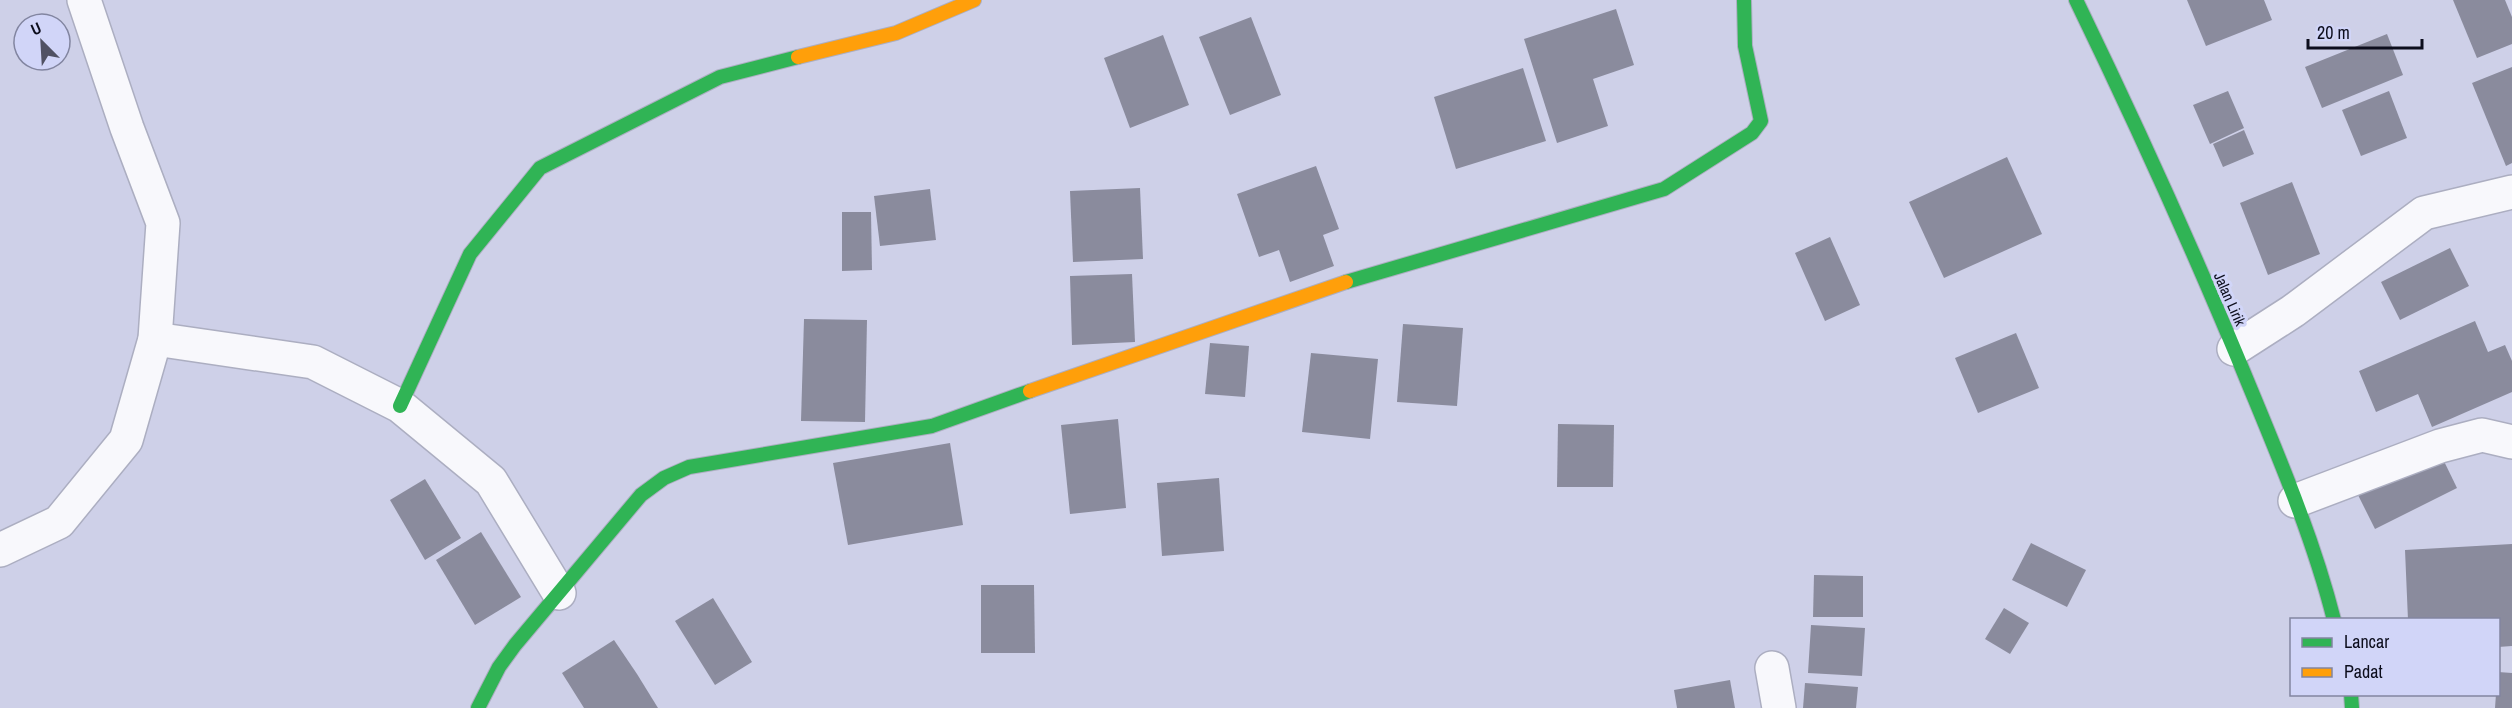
<svg xmlns="http://www.w3.org/2000/svg" width="2512" height="708" viewBox="0 0 2512 708" font-family="'Archivo Narrow',sans-serif">
  <style>
    .building { fill: #8a8b9d }
    .lines { fill: none; stroke-linecap: round; stroke-linejoin: round }
    .street-casing { stroke: #acaec1; stroke-width: 36 }
    .fast-casing { stroke: #acaec1; stroke-width: 16 }
    .slow-casing { stroke: #acaec1; stroke-width: 16 }
    .street { stroke: #f8f8fc; stroke-width: 33 }
    .fast { stroke: #30b455; stroke-width: 14 }
    .slow { stroke: #ff9f0a; stroke-width: 14 }
    .labels { text-anchor: middle; dominant-baseline: central; stroke-width: 6; stroke-linejoin: round; paint-order: stroke }
    .street-label { font-size: 15px; fill: #0c0d1c; stroke: #d1d5f8 }
  </style>
  <rect width="100%" height="100%" fill="#ced0e8"/>
  <g class="building">
    <polygon points="2187,0 2264,0 2272,20 2206,46"/>
    <polygon points="2453,0 2505,0 2512,17 2512,44 2477,58"/>
    <polygon points="1616,9 1634,65 1593,79 1608,126 1557,143 1524,39"/>
    <polygon points="1251,17 1281,95 1230,115 1199,37"/>
    <polygon points="2387,34 2403,75 2322,108 2305,67"/>
    <polygon points="1163,35 1189,105 1130,128 1104,58"/>
    <polygon points="2512,67 2512,163 2506,166 2472,83"/>
    <polygon points="1523,68 1546,141 1456,169 1434,97"/>
    <polygon points="2228,91 2244,128 2210,144 2193,105"/>
    <polygon points="2389,91 2407,138 2361,156 2342,110"/>
    <polygon points="2244,130 2254,154 2223,167 2213,144"/>
    <polygon points="2007,157 2042,234 1944,278 1909,202"/>
    <polygon points="1316,166 1339,229 1323,235 1334,266 1290,282 1279,250 1259,257 1237,194"/>
    <polygon points="2292,182 2320,254 2268,275 2240,203"/>
    <polygon points="1140,188 1143,259 1073,262 1070,191"/>
    <polygon points="930,189 936,240 880,246 874,196"/>
    <polygon points="842,212 871,212 872,270 842,271"/>
    <polygon points="1830,237 1860,305 1825,321 1795,253"/>
    <polygon points="2450,248 2469,286 2400,320 2381,282"/>
    <polygon points="1132,274 1135,342 1072,345 1070,276"/>
    <polygon points="804,319 867,320 865,422 801,421"/>
    <polygon points="2475,321 2488,352 2505,345 2512,361 2512,392 2432,427 2418,394 2376,412 2359,371"/>
    <polygon points="1403,324 1463,328 1457,406 1397,402"/>
    <polygon points="2016,333 2039,388 1978,413 1955,358"/>
    <polygon points="1210,343 1249,346 1245,397 1205,394"/>
    <polygon points="1311,353 1378,359 1370,439 1302,432"/>
    <polygon points="1118,419 1126,508 1070,514 1061,425"/>
    <polygon points="1558,424 1614,425 1613,487 1557,487"/>
    <polygon points="950,443 963,525 848,545 833,463"/>
    <polygon points="2440,453 2457,488 2375,529 2358,495"/>
    <polygon points="1219,478 1224,551 1162,556 1157,483"/>
    <polygon points="425,479 461,538 425,560 390,500"/>
    <polygon points="481,532 521,597 475,625 436,560"/>
    <polygon points="2031,543 2086,570 2067,607 2012,580"/>
    <polygon points="2512,544 2512,646 2498,647 2498,620 2408,620 2405,550"/>
    <polygon points="1814,575 1863,576 1863,617 1813,617"/>
    <polygon points="981,585 1034,585 1035,653 981,653"/>
    <polygon points="713,598 752,662 715,685 675,621"/>
    <polygon points="2004,608 2029,623 2010,654 1985,639"/>
    <polygon points="1811,625 1865,628 1862,676 1808,673"/>
    <polygon points="614,640 637,674 658,708 584,708 562,673"/>
    <polygon points="2498,672 2512,673 2512,708 2495,708 2496,694 2498,694"/>
    <polygon points="1730,680 1735,708 1677,708 1674,690"/>
    <polygon points="1805,683 1858,687 1856,708 1803,708"/>
  </g>
  <g class="lines">
    <g class="street-casing">
      <g id="street">
        <polyline points="155,339 313,362 400,406 491,481 559,593"/>
        <polyline points="2234,349 2293,311 2424,213 2512,192"/>
        <polyline points="2295,501 2440,446 2482,435 2512,442"/>
        <polyline points="0,550 59,522 126,440 155,339 163,223 127,128 84,0"/>
        <polyline points="1772,668 1779,708"/>
      </g>
    </g>
    <g class="fast-casing">
      <g id="fast">
        <path d="M2076 0C2138 128 2197 258 2251 390 2282 465 2314 541 2334 620"/>
        <polyline points="1346,282 1664,189 1752,133 1761,121 1745,46 1744,0"/>
        <polyline points="400,406 470,254 540,168 720,77 798,57"/>
        <polyline points="2351,694 2352,708"/>
        <polyline points="478,708 499,667 515,645 641,495 664,478 689,467 932,426 1030,391"/>
      </g>
    </g>
    <g class="slow-casing">
      <g id="slow">
        <polyline points="798,57 896,33 974,0"/>
        <polyline points="1030,391 1346,282"/>
      </g>
    </g>
    <use href="#street" class="street"/>
    <use href="#fast" class="fast"/>
    <use href="#slow" class="slow"/>
  </g>
  <g class="labels">
    <g class="street-label">
      <text transform="translate(2230 299) rotate(66)">Jalan Lirik</text>
    </g>
  </g>
  <rect x="2290" y="618" width="210" height="78" fill="#d1d5f8" stroke="#8285a0" stroke-width="1.5"/>
  <rect x="2302" y="638" width="30" height="9" fill="#30b455" stroke="#8285a0" stroke-width="1.5"/>
  <text x="2344" y="648" font-size="18" fill="#0c0d1c">Lancar</text>
  <rect x="2302" y="668" width="30" height="9" fill="#ff9f0a" stroke="#8285a0" stroke-width="1.5"/>
  <text x="2344" y="678" font-size="18" fill="#0c0d1c">Padat</text>
  <g transform="translate(42 42) rotate(336)"><circle r="28" fill="#d1d5f8" stroke="#8285a0" stroke-width="1.5"/>
  <path d="M0-4.5L10 22L0 15L-10 22Z" fill="#505163"/>
  <text y="-9" font-size="16" font-weight="bold" text-anchor="middle" fill="#0c0d1c">U</text>
  </g>
  <path d="M2308 39v9h114v-9" fill="none" stroke="#0c0d1c" stroke-width="3"/>
  <text x="2317" y="39" font-size="18" fill="#0c0d1c" stroke="#d1d5f8" stroke-width="4.5" paint-order="stroke">20 m</text>
</svg>
